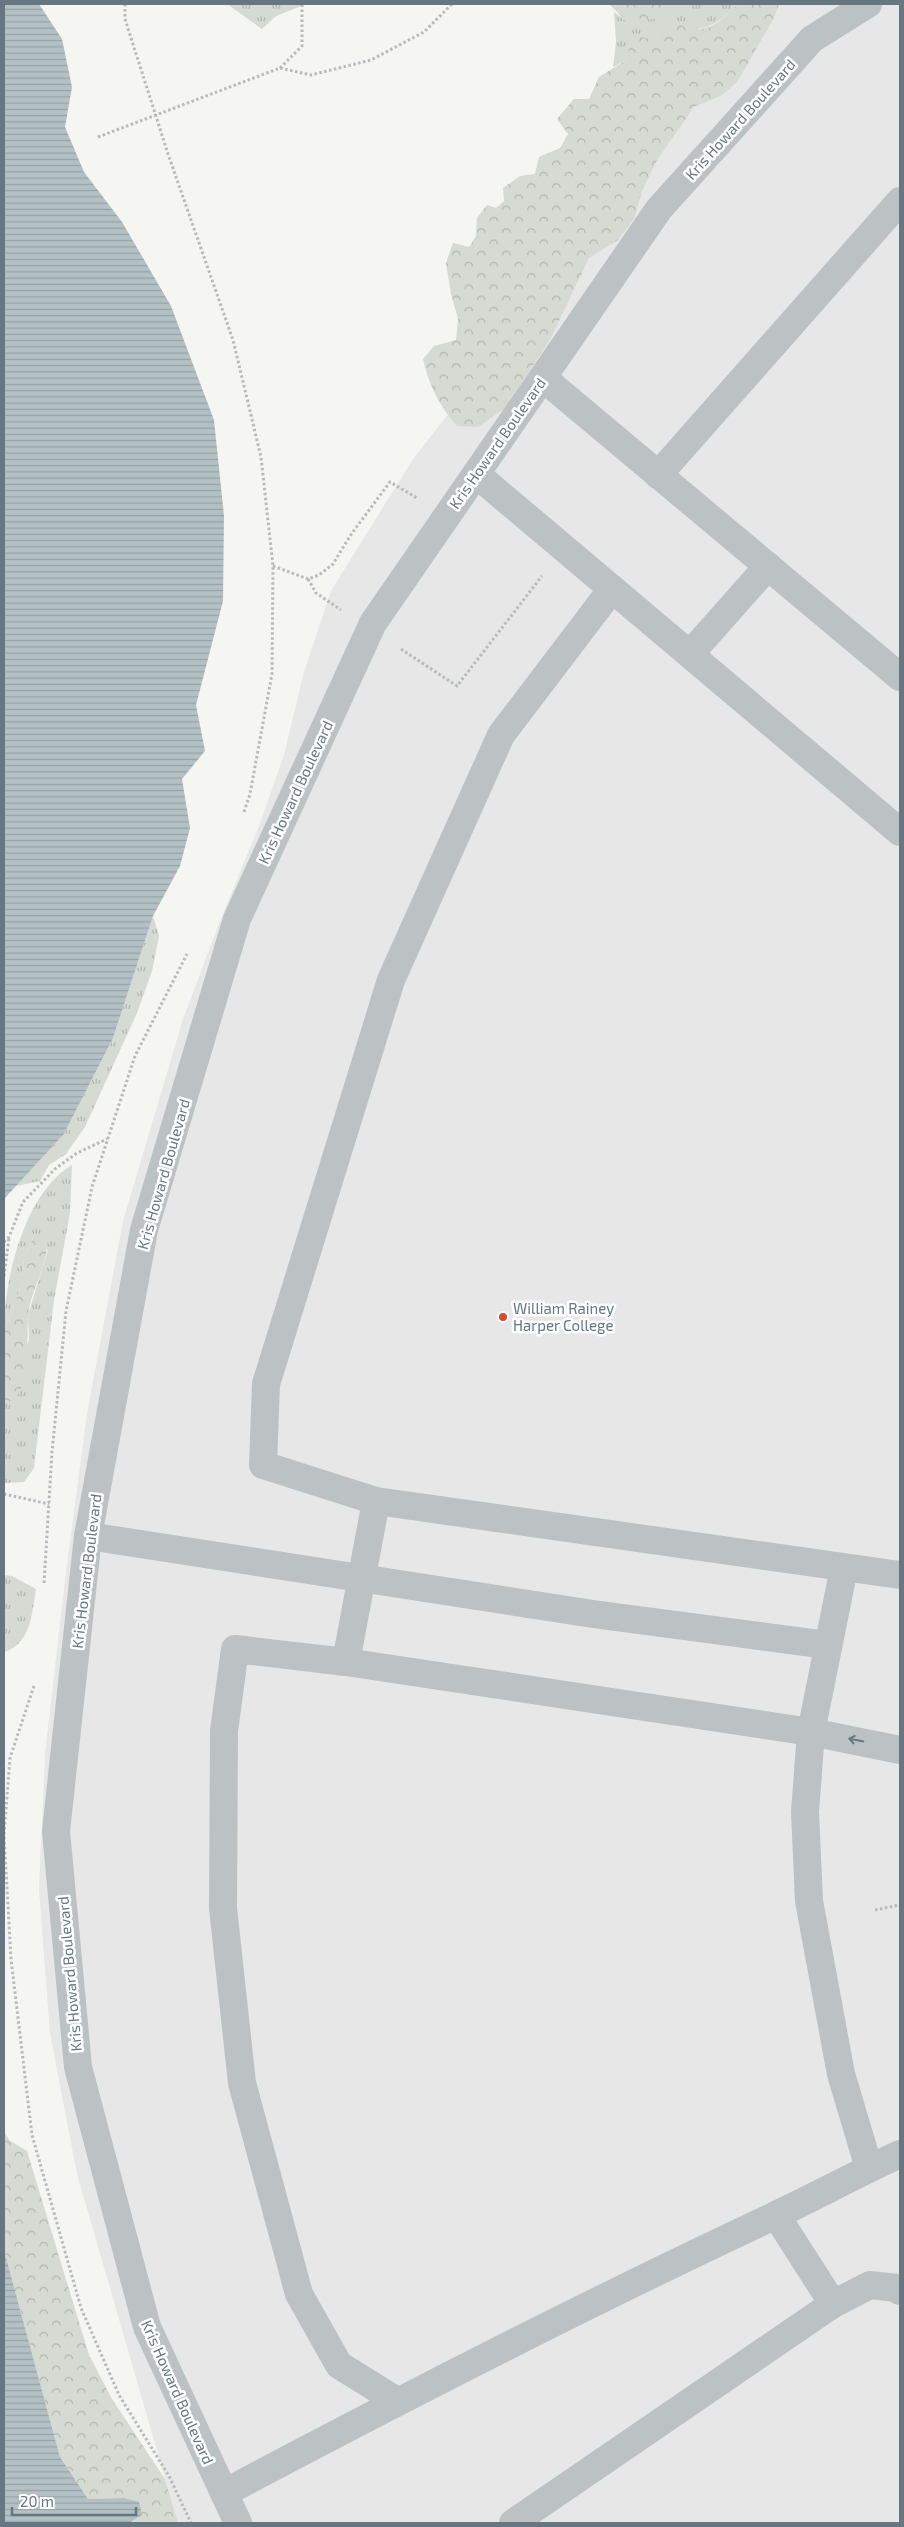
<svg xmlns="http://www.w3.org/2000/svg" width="904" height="2527" viewBox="0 0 904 2527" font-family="'Exo 2',sans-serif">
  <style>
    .built { fill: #e6e7e6 }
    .grass { fill: url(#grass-tufts) }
    .forest { fill: url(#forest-crowns) }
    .water { fill: url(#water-rules) }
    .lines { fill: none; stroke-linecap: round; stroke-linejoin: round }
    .path { stroke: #b7babc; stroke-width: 3; stroke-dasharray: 2.5 2.5; stroke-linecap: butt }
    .minor { stroke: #bcc1c4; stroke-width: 28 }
    .oneway { stroke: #667781 }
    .poi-dot { fill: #d74b31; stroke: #fff; stroke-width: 2 }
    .labels { text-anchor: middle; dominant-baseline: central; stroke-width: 5; stroke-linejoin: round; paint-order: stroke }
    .street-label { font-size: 15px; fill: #667781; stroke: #fff }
    .poi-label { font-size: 15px; fill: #667781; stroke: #fff; text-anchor: start }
  </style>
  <defs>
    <pattern id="grass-tufts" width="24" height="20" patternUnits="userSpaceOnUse" patternTransform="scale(1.25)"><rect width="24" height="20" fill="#d5dad2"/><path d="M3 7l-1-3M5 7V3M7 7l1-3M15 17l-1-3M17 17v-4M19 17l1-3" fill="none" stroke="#b1b6b0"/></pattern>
    <pattern id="forest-crowns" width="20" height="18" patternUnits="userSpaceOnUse" patternTransform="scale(1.25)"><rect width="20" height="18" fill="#d5dad2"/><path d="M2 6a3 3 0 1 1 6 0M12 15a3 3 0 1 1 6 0" fill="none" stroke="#b1b6b0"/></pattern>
    <pattern id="water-rules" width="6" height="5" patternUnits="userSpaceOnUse" patternTransform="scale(1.25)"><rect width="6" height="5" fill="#b4c1c4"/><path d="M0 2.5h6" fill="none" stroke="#96a2a5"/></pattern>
  </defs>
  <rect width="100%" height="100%" fill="#f5f5f2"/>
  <polygon class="built" points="770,4 900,4 900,2523 178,2523 77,2174 50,2033 39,1889 45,1755 65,1580 87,1414 123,1221 183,1019 220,921 259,826 284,755 304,672 331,591 413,459"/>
  <g class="grass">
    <polygon points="227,4 306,4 276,16 262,29"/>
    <path d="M676 4H738C709 32 704 31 663 28L654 39 630 44 625 61 613 67 616 42 614 12 625 20Z"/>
    <polygon points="153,916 159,936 152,971 137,1013 85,1127 66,1154 49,1165 40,1181 16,1186 64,1134 113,1038"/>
    <path d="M72 1165 70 1213 54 1300 34 1468 24 1482 4 1483V1400L12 1402 29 1339 28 1315 48 1250 34 1236 24 1258 22 1285 4 1330C4 1279 25 1192 72 1165Z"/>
    <path d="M4 1575 12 1576 36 1589C32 1613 31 1644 4 1652Z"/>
  </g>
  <g class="forest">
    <polygon points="609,4 676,4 655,19 625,20"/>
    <path d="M738 4H779L774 18 737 82 722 95 694 107 657 160 642 191 634 219 618 240 589 258 551 338 504 409 478 427 457 426C439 406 429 385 423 359L434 346 456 340 458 319 451 294 446 263 453 243 469 247 476 236 477 218 487 205 496 208 504 201 503 188 520 176 535 174 539 157 560 148 568 134 557 119 574 99H589L599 77 625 61 630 44 639 37 654 39 663 28 676 23C706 37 716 25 738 4Z"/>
    <path d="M47 1235C50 1266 30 1288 28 1317 26 1343 32 1382 12 1402L4 1400V1330L22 1285 24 1258 34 1236Z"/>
    <polygon points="4,2131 9,2140 27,2151 89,2355 112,2399 165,2479 178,2523 129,2523 142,2515 124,2498 88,2499 60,2457 4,2250"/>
  </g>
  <g class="water">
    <polygon points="4,4 39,4 62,39 72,87 65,127 84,172 122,222 171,306 214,420 224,516 223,601 196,705 205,751 182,779 190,828 180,866 153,916 113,1038 64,1134 4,1199"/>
    <polygon points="4,2250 60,2457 88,2499 124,2498 139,2502 142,2515 129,2523 4,2523"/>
  </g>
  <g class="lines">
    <g class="path">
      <polyline points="125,4 125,19 168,154 233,340 261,457 273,566 272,674 250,794 244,812"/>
      <polyline points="280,68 302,46 302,5"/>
      <polyline points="98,137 280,68 311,75 371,60 424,32 452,4"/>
      <polyline points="273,566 308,579 319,575 333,564 352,533 390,482 417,498"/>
      <polyline points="308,579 316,593 341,610"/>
      <polyline points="401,649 457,686 542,576"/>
      <polyline points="4,1242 9,1237 23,1202 55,1169 77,1153 107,1139"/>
      <polyline points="4,1276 9,1238"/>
      <polyline points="4,1494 49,1504"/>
      <polyline points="44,1583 52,1452 66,1311 92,1187 135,1056 187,954"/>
      <polyline points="34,1686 10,1758 4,1835 11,1959 32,2135 81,2308 119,2395 169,2476 191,2523"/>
      <polyline points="875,1910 900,1905"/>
    </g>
    <g class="minor">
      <polyline points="543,378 900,677"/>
      <polyline points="476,474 900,832"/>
      <polyline points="658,475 900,201"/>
      <polyline points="690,654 768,566"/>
      <polyline points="376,1501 263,1465 266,1384 391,980 501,735 612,589"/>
      <polyline points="88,1536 593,1614 827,1645"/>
      <polyline points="844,1568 811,1732 346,1662 376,1501 900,1575"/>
      <polyline points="346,1662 235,1649 224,1731 223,1908 242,2083 299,2294 339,2365 397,2401"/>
      <polyline points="869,2168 841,2074 809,1901 805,1812 811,1732 900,1750"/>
      <polyline points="776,2215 833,2304 870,2285 897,2288 900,2291"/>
      <path d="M224 2493C405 2397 588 2303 774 2216 816 2196 857 2174 900 2154"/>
      <polyline points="238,2523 147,2327 78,2067 56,1831 88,1536 144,1230 237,919 373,623 659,209 812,39 868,4"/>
      <polyline points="513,2523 833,2304"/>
    </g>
  </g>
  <defs><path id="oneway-shaft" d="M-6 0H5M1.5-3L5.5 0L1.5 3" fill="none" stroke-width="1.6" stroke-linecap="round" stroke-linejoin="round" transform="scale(1.25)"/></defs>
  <use class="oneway" href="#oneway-shaft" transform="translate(856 1740) rotate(-169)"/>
  <circle class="poi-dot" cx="503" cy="1317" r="5"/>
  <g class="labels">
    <g class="street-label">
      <text transform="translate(740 119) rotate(-48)">Kris Howard Boulevard</text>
      <text transform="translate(497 443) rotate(-55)">Kris Howard Boulevard</text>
      <text transform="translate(295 792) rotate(-65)">Kris Howard Boulevard</text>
      <text transform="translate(163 1174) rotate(-74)">Kris Howard Boulevard</text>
      <text transform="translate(86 1571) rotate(-83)">Kris Howard Boulevard</text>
      <text transform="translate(69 1974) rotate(-95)">Kris Howard Boulevard</text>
      <text transform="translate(178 2392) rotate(66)">Kris Howard Boulevard</text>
    </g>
    <g class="poi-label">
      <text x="513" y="1308">William Rainey<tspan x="513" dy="17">Harper College</tspan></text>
    </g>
  </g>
  <rect width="904" height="2527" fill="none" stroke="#667781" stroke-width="10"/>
  <path d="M12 2507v8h124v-8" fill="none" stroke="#667781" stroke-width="2.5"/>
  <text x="20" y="2507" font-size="15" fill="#667781" stroke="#ffffff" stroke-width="4" paint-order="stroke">20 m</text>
</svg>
